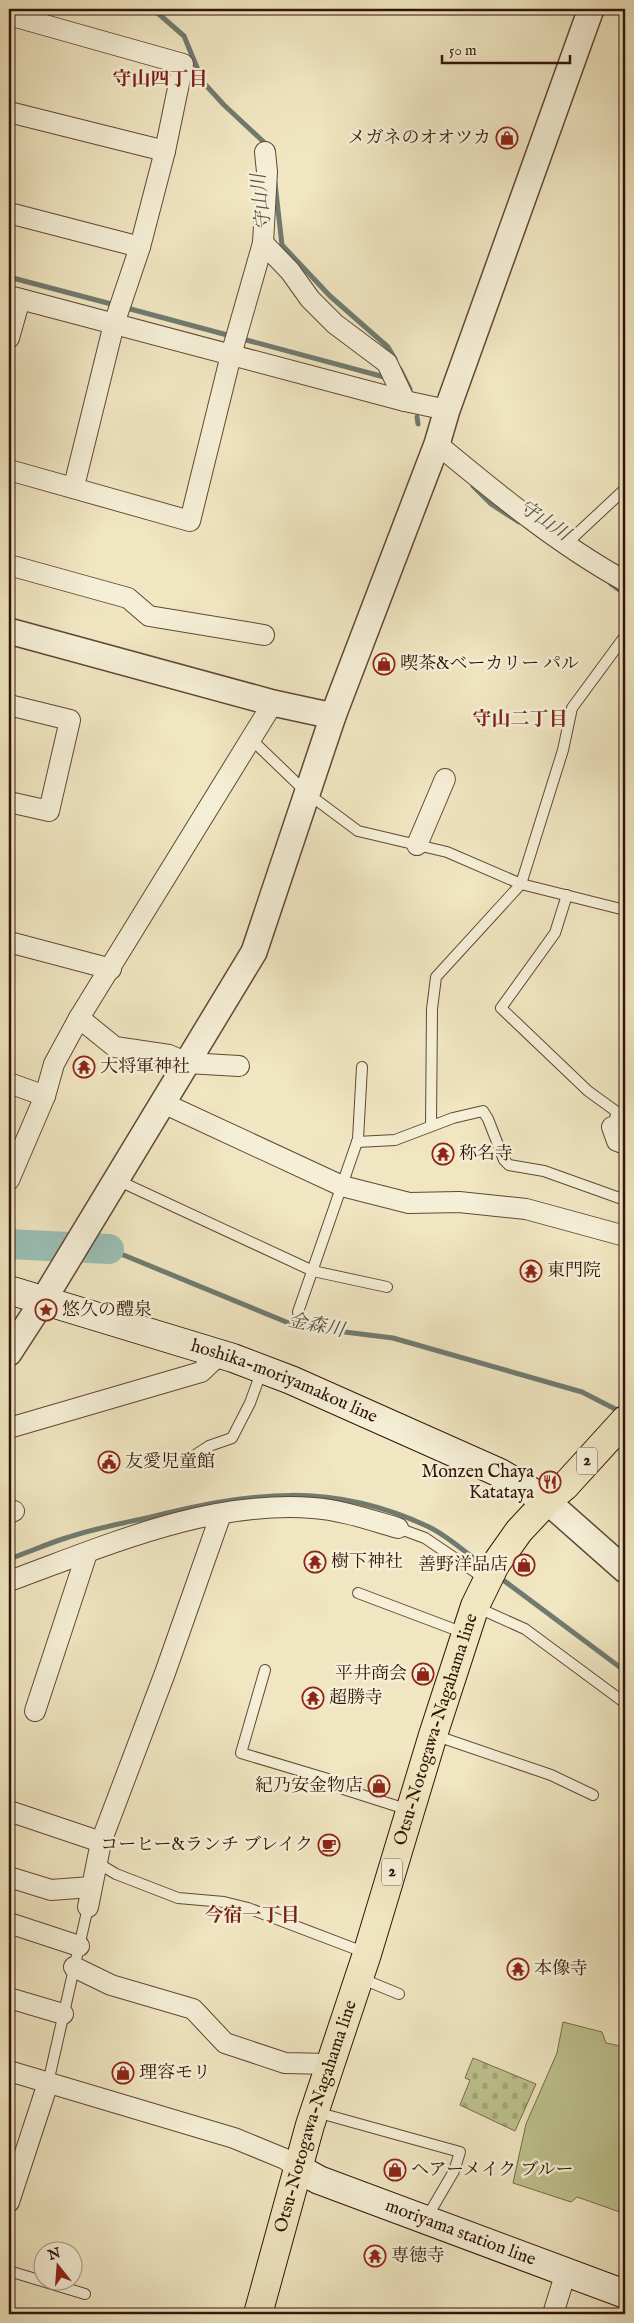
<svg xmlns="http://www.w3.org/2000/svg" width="634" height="2323" viewBox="0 0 634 2323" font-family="'IM FELL English','Noto Serif JP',serif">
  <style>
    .green { fill: #bec38f; stroke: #786c4c }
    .cemetery { fill: url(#cemetery-stones); stroke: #786c4c }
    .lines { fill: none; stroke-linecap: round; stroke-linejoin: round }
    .stream { stroke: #707b70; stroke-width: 5 }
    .river { stroke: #9abfb6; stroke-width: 30 }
    .service-casing { stroke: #614836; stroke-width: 12 }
    .minor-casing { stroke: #614836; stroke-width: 22 }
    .tertiary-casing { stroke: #614836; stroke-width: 28 }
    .secondary-casing { stroke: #311408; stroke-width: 30 }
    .primary-casing { stroke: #311408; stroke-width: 30 }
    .service { stroke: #f5efd7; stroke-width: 10 }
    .minor { stroke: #f5efd7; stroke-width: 20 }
    .tertiary { stroke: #f5efd7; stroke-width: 25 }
    .secondary { stroke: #f5efd7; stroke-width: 28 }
    .primary { stroke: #f0e6c1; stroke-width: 28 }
    .labels { text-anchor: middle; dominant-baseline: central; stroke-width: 5; stroke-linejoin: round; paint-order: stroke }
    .shield { fill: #f5efd7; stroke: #6c5646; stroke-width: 1 }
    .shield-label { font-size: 16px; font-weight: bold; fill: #311408 }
    .poi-label { font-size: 18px; fill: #311408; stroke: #f5efd7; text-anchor: start }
    .street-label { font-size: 18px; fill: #311408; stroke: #f5efd7 }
    .neighbourhood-label { font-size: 19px; font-weight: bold; fill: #7a1f14; stroke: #f5efd7 }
    .water-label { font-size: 19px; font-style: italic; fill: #565045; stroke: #f5efd7 }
  </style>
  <defs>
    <pattern id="cemetery-stones" width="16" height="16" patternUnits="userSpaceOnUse" patternTransform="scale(1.25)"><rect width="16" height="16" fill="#bec38f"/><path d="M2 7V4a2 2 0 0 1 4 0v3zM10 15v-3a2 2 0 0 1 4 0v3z" fill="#a4a77a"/></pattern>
  </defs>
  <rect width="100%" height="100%" fill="#f0e6c1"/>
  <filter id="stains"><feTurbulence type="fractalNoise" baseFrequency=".004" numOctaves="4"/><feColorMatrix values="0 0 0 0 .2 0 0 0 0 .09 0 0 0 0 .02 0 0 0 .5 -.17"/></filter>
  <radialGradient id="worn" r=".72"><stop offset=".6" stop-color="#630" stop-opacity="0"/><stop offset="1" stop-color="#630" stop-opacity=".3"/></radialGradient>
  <polygon class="green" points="563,2022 602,2032 606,2043 625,2047 625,2224 622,2222 620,2212 577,2197 571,2202 513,2183 526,2124 557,2053"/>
  <polygon class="cemetery" points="473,2058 536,2084 515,2131 460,2105 470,2080 465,2078"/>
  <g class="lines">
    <g class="stream">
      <polyline points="153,9 184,36 203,82 224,105 268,146"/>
      <polyline points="275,183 282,245 330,296 388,347 395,359"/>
      <polyline points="9,277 115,305"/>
      <polyline points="123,307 231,336"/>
      <polyline points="239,338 388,378"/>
      <polyline points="400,369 410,389"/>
      <polyline points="417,417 418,424"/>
      <polyline points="473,486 491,504 519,522"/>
      <polyline points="611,584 625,594"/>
      <polyline points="109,1249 296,1326 393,1338 582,1392 621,1412"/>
      <path d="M9 1559C29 1552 49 1543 69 1537 96 1528 124 1523 151 1517 252 1492 331 1481 429 1527 448 1536 467 1554 484 1566"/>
      <polyline points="499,1577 625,1671"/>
    </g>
    <polyline class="river" points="9,1244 109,1249"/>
    <g class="service-casing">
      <g id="service">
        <polyline points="566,544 625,489"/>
        <polyline points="251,739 307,793 358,831 447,852 521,884 625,910"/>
        <polyline points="567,895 555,933 501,1008 588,1091 617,1112 612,1127"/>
        <polyline points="431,1126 432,1009 436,977 521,884 563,750 572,708 625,636"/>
        <polyline points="357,1142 395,1140 453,1118 483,1111 488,1119 504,1160 509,1165 544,1171 625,1200"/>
        <polyline points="117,1180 313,1271 387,1287"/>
        <polyline points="298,1312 358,1139 362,1067"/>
        <polyline points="183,1463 209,1446 232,1438 250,1403 262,1370"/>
        <polyline points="398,1528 425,1538 487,1580"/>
        <polyline points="358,1593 464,1633"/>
        <polyline points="476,1607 525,1629 625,1703"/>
        <polyline points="265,1670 241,1753 328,1779 337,1787 409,1810"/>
        <polyline points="434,1735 551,1775 593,1795"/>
        <polyline points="96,1862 116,1874 178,1898 224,1902 248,1908 366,1953"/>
        <polyline points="360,1978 399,1994"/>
        <polyline points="48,2083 88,1907"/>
        <polyline points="316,2112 460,2152 454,2171 426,2219"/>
        <polyline points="9,2271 85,2294"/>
      </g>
    </g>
    <g class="minor-casing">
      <g id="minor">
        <polyline points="9,15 183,64 165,151 140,247 114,324 74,486"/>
        <polyline points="9,112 165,151"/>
        <polyline points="9,213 140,247"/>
        <polyline points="263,243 290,271 310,299 335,324 387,363 405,401"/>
        <polyline points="9,296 405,401 447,410"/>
        <polyline points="9,338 20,299"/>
        <path d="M437 444C495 492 559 545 625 581"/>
        <polyline points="9,470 190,521 231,355 263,243 267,172 265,152"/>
        <polyline points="9,565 128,598 149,616 264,635"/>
        <polyline points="9,705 70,720 49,811 9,802"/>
        <polyline points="417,845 445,779"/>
        <polyline points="9,942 111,969"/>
        <polyline points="79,1018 115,1047 169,1055 187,1063 239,1066"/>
        <polyline points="9,1083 45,1096"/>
        <polyline points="163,1103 342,1186 409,1203 459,1202 526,1209 625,1236"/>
        <polyline points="612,1127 617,1141 625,1144"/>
        <polyline points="9,1180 45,1096 54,1064 79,1018 273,703"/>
        <polyline points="9,1428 201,1372 220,1354"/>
        <polyline points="9,1513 14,1511"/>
        <path d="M9 1581C106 1546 207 1500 313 1508 342 1510 370 1520 398 1528"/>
        <polyline points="35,1711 87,1553"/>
        <polyline points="9,1811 101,1842"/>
        <polyline points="9,1877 51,1890 91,1887"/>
        <polyline points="88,1907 101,1842 165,1673 221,1514"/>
        <polyline points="9,1923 79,1946"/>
        <polyline points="74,1967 111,1985 193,2009 225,2043 285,2063 329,2064"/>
        <polyline points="9,1998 63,2014"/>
        <polyline points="9,2071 234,2138 285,2159 297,2168"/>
        <polyline points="9,2202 48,2083"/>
        <polyline points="553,2314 566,2272"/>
      </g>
    </g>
    <g class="tertiary-casing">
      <g id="tertiary">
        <polyline points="9,631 273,703 333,716"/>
        <polyline points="9,1353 44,1299 254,952 333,716 437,444 447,410 591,9"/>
        <polyline points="547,1501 625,1570"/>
      </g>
    </g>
    <g class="secondary-casing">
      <g id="secondary">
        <path id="s1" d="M9 1290 233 1358 291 1380 500 1473 547 1501"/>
        <path id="s2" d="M297 2168 319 2180 625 2294"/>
      </g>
    </g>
    <g class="primary-casing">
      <g id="primary">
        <path id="s3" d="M258 2314 310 2125 367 1954 433 1735 475 1606 495 1565 519 1531 547 1501 565 1486 625 1420"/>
      </g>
    </g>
    <use href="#service" class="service"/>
    <use href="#minor" class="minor"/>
    <use href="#tertiary" class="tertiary"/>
    <use href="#secondary" class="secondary"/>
    <use href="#primary" class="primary"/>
  </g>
  <defs>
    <g id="shop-ring" transform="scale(1.125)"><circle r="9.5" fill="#f5efd7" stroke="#8f2418" stroke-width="1.5"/><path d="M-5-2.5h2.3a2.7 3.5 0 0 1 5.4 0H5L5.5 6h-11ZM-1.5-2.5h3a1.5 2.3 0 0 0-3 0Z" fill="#8f2418"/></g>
    <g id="temple-ring" transform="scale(1.125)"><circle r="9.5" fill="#f5efd7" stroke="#8f2418" stroke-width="1.5"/><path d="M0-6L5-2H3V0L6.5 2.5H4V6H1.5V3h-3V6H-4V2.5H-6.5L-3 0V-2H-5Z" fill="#8f2418"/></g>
    <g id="sight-ring" transform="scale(1.125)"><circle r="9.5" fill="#f5efd7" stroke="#8f2418" stroke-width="1.5"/><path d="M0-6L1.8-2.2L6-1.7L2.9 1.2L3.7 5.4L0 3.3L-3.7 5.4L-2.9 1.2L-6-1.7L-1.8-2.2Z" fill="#8f2418"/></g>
    <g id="civic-ring" transform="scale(1.125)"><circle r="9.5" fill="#f5efd7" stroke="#8f2418" stroke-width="1.5"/><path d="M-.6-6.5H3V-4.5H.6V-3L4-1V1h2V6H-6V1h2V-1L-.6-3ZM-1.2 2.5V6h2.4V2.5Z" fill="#8f2418"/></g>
    <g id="restaurant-ring" transform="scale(1.125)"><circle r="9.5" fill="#f5efd7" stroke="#8f2418" stroke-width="1.5"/><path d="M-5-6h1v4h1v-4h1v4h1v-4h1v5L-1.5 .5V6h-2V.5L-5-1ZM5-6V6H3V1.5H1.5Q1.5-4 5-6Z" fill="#8f2418"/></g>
    <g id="cafe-ring" transform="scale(1.125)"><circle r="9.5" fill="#f5efd7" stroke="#8f2418" stroke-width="1.5"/><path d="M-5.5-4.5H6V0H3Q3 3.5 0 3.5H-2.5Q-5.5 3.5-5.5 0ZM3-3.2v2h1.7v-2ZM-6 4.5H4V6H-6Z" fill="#8f2418"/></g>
  </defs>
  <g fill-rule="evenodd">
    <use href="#shop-ring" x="507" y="138"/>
    <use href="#shop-ring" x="384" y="664"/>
    <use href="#temple-ring" x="84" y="1067"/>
    <use href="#temple-ring" x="443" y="1154"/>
    <use href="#temple-ring" x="531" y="1271"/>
    <use href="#sight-ring" x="46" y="1310"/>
    <use href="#civic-ring" x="109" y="1462"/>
    <use href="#restaurant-ring" x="550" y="1482"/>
    <use href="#temple-ring" x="315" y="1562"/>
    <use href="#shop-ring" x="524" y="1565"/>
    <use href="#shop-ring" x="423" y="1674"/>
    <use href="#temple-ring" x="313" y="1698"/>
    <use href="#shop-ring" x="379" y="1786"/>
    <use href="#cafe-ring" x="329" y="1845"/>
    <use href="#temple-ring" x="518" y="1969"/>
    <use href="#shop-ring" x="123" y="2073"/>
    <use href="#shop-ring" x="395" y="2170"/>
    <use href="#temple-ring" x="375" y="2256"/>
  </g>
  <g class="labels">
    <g class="shield">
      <rect x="577" y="1447.5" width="20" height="27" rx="4"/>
      <rect x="382" y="1858.5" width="20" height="27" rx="4"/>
    </g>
    <g class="shield-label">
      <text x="587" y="1461">2</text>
      <text x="392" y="1872">2</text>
    </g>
    <g class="poi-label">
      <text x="491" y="138" text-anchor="end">メガネのオオツカ</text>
      <text x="400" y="664">喫茶&amp;ベーカリー パル</text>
      <text x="100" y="1067">大将軍神社</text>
      <text x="459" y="1154">称名寺</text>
      <text x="547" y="1271">東門院</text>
      <text x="62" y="1310">悠久の醴泉</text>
      <text x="125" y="1462">友愛児童館</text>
      <text x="534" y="1472" text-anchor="end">Monzen Chaya<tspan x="534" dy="21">Katataya</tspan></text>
      <text x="331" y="1562">樹下神社</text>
      <text x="508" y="1565" text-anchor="end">善野洋品店</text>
      <text x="407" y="1674" text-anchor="end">平井商会</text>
      <text x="329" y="1698">超勝寺</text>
      <text x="363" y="1786" text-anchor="end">紀乃安金物店</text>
      <text x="313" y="1845" text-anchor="end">コーヒー&amp;ランチ ブレイク</text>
      <text x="534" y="1969">本像寺</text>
      <text x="139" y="2073">理容モリ</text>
      <text x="411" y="2170">ヘアーメイク ブルー</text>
      <text x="391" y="2256">専徳寺</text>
    </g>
    <g class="street-label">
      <text stroke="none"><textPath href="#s1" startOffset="290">hoshika-moriyamakou line</textPath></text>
      <text stroke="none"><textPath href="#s3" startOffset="611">Otsu-Notogawa-Nagahama line</textPath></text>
      <text stroke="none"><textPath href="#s3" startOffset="206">Otsu-Notogawa-Nagahama line</textPath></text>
      <text stroke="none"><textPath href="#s2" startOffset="176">moriyama station line</textPath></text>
    </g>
    <g class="neighbourhood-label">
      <text x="160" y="80">守山四丁目</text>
      <text x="520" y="720">守山二丁目</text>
      <text x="252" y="1916">今宿一丁目</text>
    </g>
    <g class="water-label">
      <text transform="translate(262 202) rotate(-96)">守山川</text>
      <text transform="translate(544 521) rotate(34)">守山川</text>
      <text transform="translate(316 1326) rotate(11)">金森川</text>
    </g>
  </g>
  <rect width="634" height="2323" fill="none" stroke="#f0e6c1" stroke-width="30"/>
  <rect x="10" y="10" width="614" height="2303" fill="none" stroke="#311408" stroke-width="2.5"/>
  <rect x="15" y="15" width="604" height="2293" fill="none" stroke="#311408"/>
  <g transform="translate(58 2266) rotate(343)"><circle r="24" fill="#f5efd7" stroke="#a79784"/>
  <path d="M0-4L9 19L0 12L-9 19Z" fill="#8f2418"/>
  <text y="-8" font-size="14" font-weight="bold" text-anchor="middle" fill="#311408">N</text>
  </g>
  <path d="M442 55v8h128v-8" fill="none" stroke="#311408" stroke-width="2.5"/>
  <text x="449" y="55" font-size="15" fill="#311408" stroke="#f5efd7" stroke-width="4" paint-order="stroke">50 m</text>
  <rect width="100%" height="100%" filter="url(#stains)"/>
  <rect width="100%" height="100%" fill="url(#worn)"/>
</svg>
